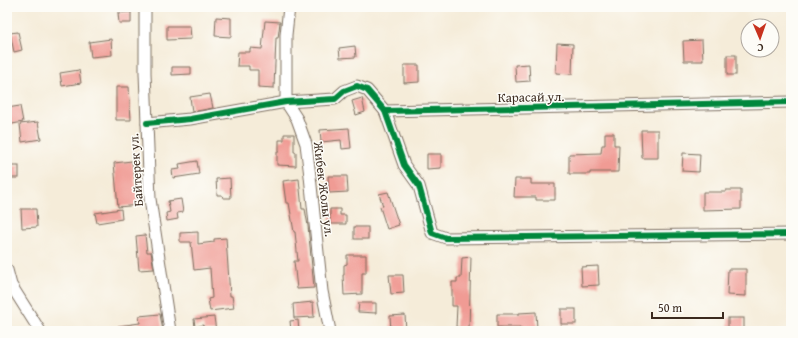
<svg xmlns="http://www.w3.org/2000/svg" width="798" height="338" viewBox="0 0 798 338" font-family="'Gentium Book Plus',serif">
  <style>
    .building { fill: #f09b94 }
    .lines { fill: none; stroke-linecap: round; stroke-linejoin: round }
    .minor-casing { stroke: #7c6e5f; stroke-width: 13 }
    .minor { stroke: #fff; stroke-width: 11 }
    .cycleway-casing { stroke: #fdfcf7; stroke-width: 8 }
    .cycleway { stroke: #00873e; stroke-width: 6 }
    .labels { text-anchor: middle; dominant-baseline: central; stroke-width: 3; stroke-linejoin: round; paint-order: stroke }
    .street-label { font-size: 13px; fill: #3b2a1e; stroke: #fdfcf7 }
  </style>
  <rect width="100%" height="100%" fill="#fdfcf7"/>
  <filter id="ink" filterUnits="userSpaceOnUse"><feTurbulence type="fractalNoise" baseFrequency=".025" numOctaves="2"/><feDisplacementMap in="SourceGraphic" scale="8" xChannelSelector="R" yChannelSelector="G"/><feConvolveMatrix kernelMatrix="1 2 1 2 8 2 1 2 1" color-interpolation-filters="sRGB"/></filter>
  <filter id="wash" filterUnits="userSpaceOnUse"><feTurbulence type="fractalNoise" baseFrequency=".012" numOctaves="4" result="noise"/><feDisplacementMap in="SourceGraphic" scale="16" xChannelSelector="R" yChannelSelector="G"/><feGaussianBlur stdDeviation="0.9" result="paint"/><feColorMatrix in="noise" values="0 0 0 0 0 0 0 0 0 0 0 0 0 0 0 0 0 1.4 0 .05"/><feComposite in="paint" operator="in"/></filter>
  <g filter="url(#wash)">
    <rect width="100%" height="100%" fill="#f5ecd9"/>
    <g id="blocks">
      <g class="building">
        <polygon points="131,12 131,23 119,23 118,13"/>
        <polygon points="216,17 231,18 231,37 215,36"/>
        <polygon points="265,21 280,22 278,38 276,38 274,88 258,87 258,70 249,70 249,66 237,66 238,52 250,52 250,48 262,49"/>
        <polygon points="167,26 190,26 191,39 167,40"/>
        <polygon points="18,32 22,50 14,52 10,33"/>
        <polygon points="111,39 112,55 91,57 89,42"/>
        <polygon points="702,40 703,61 684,61 683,41"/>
        <polygon points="557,43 573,44 572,74 556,73"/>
        <polygon points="355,46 356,57 340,58 339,48"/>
        <rect x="727" y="55" width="9" height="20"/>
        <polygon points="529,64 530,81 516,82 515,65"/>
        <polygon points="404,65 419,65 419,82 404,83"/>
        <polygon points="172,67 191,67 191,74 172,75"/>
        <polygon points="79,70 81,83 62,86 60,73"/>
        <polygon points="116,87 129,87 131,120 116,120"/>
        <polygon points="210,94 213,108 192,112 190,97"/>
        <polygon points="362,98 365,112 356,115 352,101"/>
        <polygon points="20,106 23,122 7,125 7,108"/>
        <polygon points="38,122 41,139 22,142 20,124"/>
        <polygon points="349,128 351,148 342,149 341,140 321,142 320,130"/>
        <polygon points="641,130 658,130 658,158 642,158"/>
        <polygon points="605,133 614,133 614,145 619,145 618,172 590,172 590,174 569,174 569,154 601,153 602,145 605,145"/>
        <polygon points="284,134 294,134 294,152 296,152 296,166 277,165 277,152 279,152 279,140 284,140"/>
        <polygon points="683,153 700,154 699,172 682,171"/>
        <polygon points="427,154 441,154 441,168 427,169"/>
        <polygon points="132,161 139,205 118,207 114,163"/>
        <polygon points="197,161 199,174 173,178 172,170 180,169 179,164"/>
        <rect x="7" y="166" width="12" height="12"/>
        <polygon points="328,176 347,176 348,192 329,193"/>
        <polygon points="230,178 231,198 223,198 222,195 217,195 216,179"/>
        <polygon points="299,179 302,209 305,209 308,226 314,288 297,289 294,261 298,261 295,232 294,232 289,203 286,203 283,181"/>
        <polygon points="515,179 531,179 531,184 555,184 555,200 536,200 536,197 514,197"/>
        <polygon points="726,190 741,190 741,209 703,210 703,192 726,192"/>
        <polygon points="388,192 399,225 387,229 380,207 383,206 379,194"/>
        <polygon points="181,199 183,212 177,213 178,219 167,221 166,213 170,212 168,201"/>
        <polygon points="21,209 36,209 37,227 22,228"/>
        <polygon points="121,209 122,219 97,223 95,213"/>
        <polygon points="330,209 340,209 340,215 346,215 346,224 330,224"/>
        <rect x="354" y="227" width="14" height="12"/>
        <polygon points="198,232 198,244 214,242 214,239 226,238 230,296 232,296 234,308 210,311 208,299 212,298 210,268 194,270 191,242 180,242 180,233"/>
        <polygon points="145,235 147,252 151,252 154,269 139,270 136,236"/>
        <polygon points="347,255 366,255 366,273 362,273 362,294 344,295 343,275 344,275 344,265 347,264"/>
        <polygon points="471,257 469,328 456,327 457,306 452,306 452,282 457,282 457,278 461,278 462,258"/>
        <polygon points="598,266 599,285 582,286 581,267"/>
        <polygon points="728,269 746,269 746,296 727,295"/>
        <polygon points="389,275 403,275 404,293 391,294"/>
        <polygon points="313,302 314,317 294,318 293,304"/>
        <polygon points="359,303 376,303 376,313 358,312"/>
        <rect x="561" y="309" width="15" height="15"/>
        <polygon points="536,312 537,329 520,329 520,327 497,327 497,314 519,314 519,313"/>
        <polygon points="160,314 163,331 118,331 118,326 140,323 139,316"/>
        <polygon points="405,315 406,331 391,331 390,316"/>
        <polygon points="214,317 216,331 204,331 203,325 195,327 194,319"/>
        <rect x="728" y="318" width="16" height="13"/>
        <polygon points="298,320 299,331 291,331 290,321"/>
      </g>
    </g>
  </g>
  <g filter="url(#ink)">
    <use href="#blocks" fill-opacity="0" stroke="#7c6e5f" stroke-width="1"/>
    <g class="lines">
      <g class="minor-casing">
        <g id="minor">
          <polyline points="145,7 145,73 150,199 170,331"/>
          <polyline points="289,7 286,35 286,102 297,119 306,144 310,176 322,291 330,331"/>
          <polyline points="385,111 404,165 419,186 432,233 446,238 791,234"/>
          <polyline points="147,123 190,119 286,102 335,99 344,91 357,86 367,90 385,111 791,102"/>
          <polyline points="7,270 11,285 40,331"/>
        </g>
      </g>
      <use href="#minor" class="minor"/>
      <g class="cycleway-casing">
        <g id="cycleway">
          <polyline points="385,111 404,165 419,186 432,233 446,238 791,234"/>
          <polyline points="147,123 190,119 286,102 335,99 344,91 357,86 367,90 385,111 791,102"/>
        </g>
      </g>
      <use href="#cycleway" class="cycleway"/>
    </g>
  </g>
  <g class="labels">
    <g class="street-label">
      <text transform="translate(531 97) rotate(-1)">Карасай ул.</text>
      <text transform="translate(136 170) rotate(-94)">Байтерек ул.</text>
      <text transform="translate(324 189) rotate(83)">Жибек Жолы ул.</text>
    </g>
  </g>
  <rect width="798" height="338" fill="none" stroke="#fdfcf7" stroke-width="24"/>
  <g transform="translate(760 38) rotate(178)"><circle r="19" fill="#fdfcf7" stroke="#afa8a0"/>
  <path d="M0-3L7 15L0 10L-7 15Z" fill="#c8321e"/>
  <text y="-6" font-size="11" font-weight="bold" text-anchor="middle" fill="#3b2a1e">С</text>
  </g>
  <path d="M652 312v6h71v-6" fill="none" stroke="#3b2a1e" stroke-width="2"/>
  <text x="658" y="312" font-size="12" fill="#3b2a1e" stroke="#fdfcf7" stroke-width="3" paint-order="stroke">50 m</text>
</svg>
